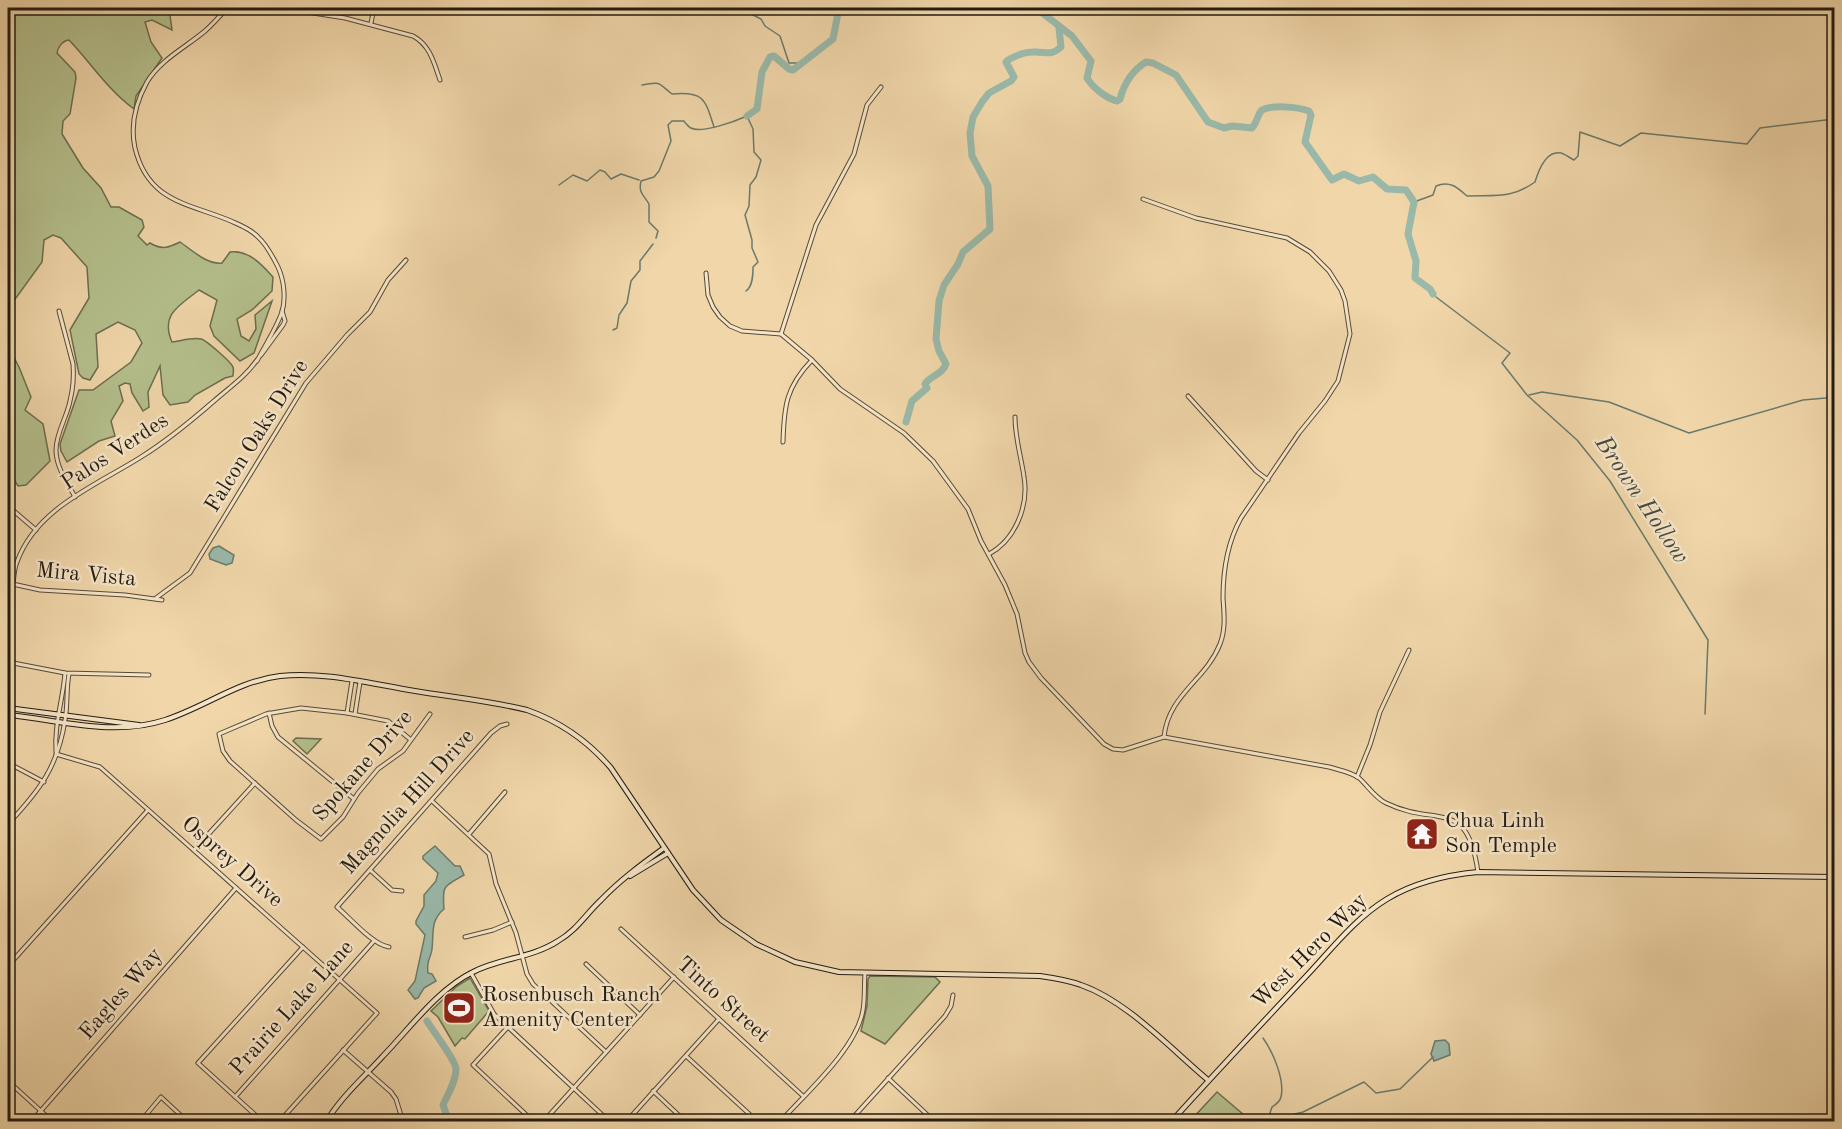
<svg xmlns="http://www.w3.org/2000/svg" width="1842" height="1129" viewBox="0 0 1842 1129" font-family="'Old Standard TT',serif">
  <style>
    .green { fill: #b4bf8c; stroke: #6c6d4e; stroke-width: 1.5 }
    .water { fill: #9ab9aa; stroke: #6a7a6c; stroke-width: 1.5 }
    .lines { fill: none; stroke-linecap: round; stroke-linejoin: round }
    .stream { stroke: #6a7a6c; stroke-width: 1.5 }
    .river { stroke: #9ab9aa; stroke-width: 7 }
    .street-casing { stroke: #564a36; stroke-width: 5 }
    .secondary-casing { stroke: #231b10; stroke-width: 6 }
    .street { stroke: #f5e4c7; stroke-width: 3 }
    .secondary { stroke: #f5e4c7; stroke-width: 4 }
    .labels { text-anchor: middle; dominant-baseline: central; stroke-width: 5; stroke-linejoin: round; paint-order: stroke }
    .street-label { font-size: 22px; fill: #231b10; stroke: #f5e4c7 }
    .poi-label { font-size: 22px; fill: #231b10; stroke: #f5e4c7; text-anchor: start }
    .water-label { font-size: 24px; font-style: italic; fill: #474a3e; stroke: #f5e4c7 }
  </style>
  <rect width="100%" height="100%" fill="#f0d6a9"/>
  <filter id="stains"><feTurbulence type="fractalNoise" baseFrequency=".00333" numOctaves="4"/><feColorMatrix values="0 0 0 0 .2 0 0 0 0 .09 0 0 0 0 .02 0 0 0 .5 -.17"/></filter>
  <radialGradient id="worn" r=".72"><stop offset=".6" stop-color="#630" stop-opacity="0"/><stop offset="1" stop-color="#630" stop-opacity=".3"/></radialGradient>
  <g class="green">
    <path d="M8 8H169L172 30 152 20 145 22 151 42 162 58 136 96 134 109C108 90 91 63 69 40 62 41 58 47 57 53L75 72 76 78 70 114 63 121 62 134 83 168 101 188 111 207H119L142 220 144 227 138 236 147 245 150 243C162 250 168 248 180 242 192 250 207 265 222 263L230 252C248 249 262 265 273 277L272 291 252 310 237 319 241 336 249 341 256 329 255 315 272 301 254 353 240 361 214 336 210 326 217 300 199 290C179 306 160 314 172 342 181 341 192 337 201 339 206 340 231 362 233 367 234 370 233 373 233 376L225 378 195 395 188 402 170 405 163 395 160 366 148 392 149 407 143 411 132 393 130 384 125 383 119 386 123 401 111 421 115 436 99 441 67 462 61 451 60 444 79 390H93L131 362 142 343 135 330 118 322 96 334 98 367 90 380 83 378 79 374 70 330 89 298 87 267 61 238 53 235 44 240 42 262 8 309Z"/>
    <polygon points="8,346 19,367 31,397 25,410 43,424 50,461 26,485 18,486 8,470"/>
    <polygon points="296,738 321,739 307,754 293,741"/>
    <polygon points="870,976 935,977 940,982 885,1044 861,1031 867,1006 868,979"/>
    <polygon points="470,978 489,1011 465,1039 462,1038 455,1046 438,1017 431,1011 457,986"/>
    <polygon points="1217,1092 1251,1121 1190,1121"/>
  </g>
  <g class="water">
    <polygon points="219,546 234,555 232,563 226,565 210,559 209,554 213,548"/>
    <path d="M435 846 455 866H460L464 875C444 887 442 884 444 909 430 921 434 932 432 949 431 959 426 959 428 973L432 974 436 981 424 988 418 998 415 999 408 990 415 981 425 935 416 924V921L424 906V895L436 881 438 873 423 859V856Z"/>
    <polygon points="1445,1040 1449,1044 1450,1055 1434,1061 1431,1054 1435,1041"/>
  </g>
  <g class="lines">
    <g class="stream">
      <polyline points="750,8 751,14 761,19 765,26 780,36 789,63 802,63"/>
      <path d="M642 85C661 81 658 83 672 94 704 91 705 99 714 127"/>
      <polyline points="559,185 573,175 587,181 600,170 605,172 611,179 621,174 639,180"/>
      <path d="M1414 202 1433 195 1436 186C1450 180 1458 188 1467 196 1496 195 1511 199 1535 182 1538 172 1546 150 1561 153 1565 154 1570 158 1574 160L1578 156 1580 132 1620 146 1641 133 1747 144 1760 128 1834 119"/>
      <path d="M656 238 658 231 649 222V204C644 195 638 193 641 181L654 177 659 171 671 141 668 125 672 121H684C684 122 690 128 691 128 701 134 736 121 747 116L753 129 754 152 761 160 756 177 750 185 749 206 745 215 752 240V248L758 262 753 267C753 274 753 286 746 291"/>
      <polyline points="1436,297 1510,353 1502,363 1527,395 1577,440 1610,481 1708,640 1705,714"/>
      <polyline points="613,330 617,328 619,315 627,303 631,281 640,270 640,261 653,244"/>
      <polyline points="1529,395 1542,392 1609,402 1689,433 1803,400 1826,398 1834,387"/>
      <path d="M1263 1038C1273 1052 1285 1080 1281 1097 1280 1102 1275 1105 1272 1107L1270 1113 1276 1122"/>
      <polyline points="1279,1122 1283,1117 1303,1112 1364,1082 1376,1093 1400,1089 1433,1057"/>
    </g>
    <g class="river">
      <path d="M1036 8 1072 36 1091 61 1087 78C1093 88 1106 98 1117 101L1120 99C1124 84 1133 70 1146 62L1153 63 1176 75 1208 122 1224 128 1232 126 1252 128C1257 123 1257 116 1261 111 1268 104 1299 107 1309 111L1311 115 1305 142 1332 180 1344 174 1359 181 1373 177 1387 189 1406 190 1414 202 1408 234 1416 261 1415 278 1430 289 1433 294"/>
      <polyline points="747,116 757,109 762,72 770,57 774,56 789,69 793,70 833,39 839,8"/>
      <path d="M906 422 912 401 927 388 925 384C930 376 943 374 946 364L939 351 936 339 939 301 944 285 958 264 963 252 990 229 988 186 972 156 970 133 973 117 982 102 989 93 1011 81 1014 77 1006 62 1008 60C1015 56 1025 52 1033 52 1045 51 1050 57 1061 47L1059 28"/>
      <path d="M427 1021C433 1031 456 1061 456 1069 456 1081 448 1094 443 1105L449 1122"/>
    </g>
    <g class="street-casing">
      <g id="street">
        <path d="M227 8C220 16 213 24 205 31 186 47 160 60 147 82 136 102 130 125 135 148 148 202 188 203 231 221 240 225 251 229 258 237 267 245 273 257 278 267 284 280 286 298 282 312 276 329 265 345 257 361"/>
        <path d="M281 8 345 18 413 36C430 45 434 63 440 80"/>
        <polyline points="371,23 374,8"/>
        <path d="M1143 199 1196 218 1287 238 1310 252 1329 271 1341 290 1345 301 1350 334 1338 381 1325 401 1299 433 1241 518C1227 543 1223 570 1223 598 1224 613 1226 629 1220 644 1206 680 1168 695 1164 737"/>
        <path d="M706 273 708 295 713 307 720 317 730 326 742 331 781 334 812 360 840 389 904 433 933 461 968 509 981 541 1005 585 1017 614 1025 653 1029 662 1041 678 1104 744 1113 749 1123 750 1164 737 1329 767C1339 770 1351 772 1359 778 1368 786 1375 798 1386 803 1437 828 1467 796 1478 872"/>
        <path d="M59 311 73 364C74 376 73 389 70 401 67 417 56 433 56 450 56 467 67 482 75 497"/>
        <polyline points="781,334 816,225 854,154 867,105 881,87"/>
        <polyline points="261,355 283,325 285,321 282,311"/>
        <polyline points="1188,396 1256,471 1268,480"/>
        <path d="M783 442C784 406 786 387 812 360"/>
        <polyline points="8,506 36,530"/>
        <path d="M989 554C1015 540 1029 506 1024 477 1021 456 1015 438 1015 417"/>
        <polyline points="8,583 40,590 125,595 162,600"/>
        <path d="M13 584C14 577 14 569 17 562 36 508 97 485 141 457 167 441 191 421 214 401 230 387 245 377 257 360"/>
        <polyline points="156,598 190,573 306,383 347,335 370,312 388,280 406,260"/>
        <polyline points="8,662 65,673 149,675"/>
        <polyline points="269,713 272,726 278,737 354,799"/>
        <polyline points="347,713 352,681"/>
        <polyline points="355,714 360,682"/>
        <polyline points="411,740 388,721 347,713 301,708 266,714 219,734 223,751 230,761 296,820 321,839 343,817 358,793 378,769 403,751 430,714"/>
        <path d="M56 752C54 724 63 700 65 673"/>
        <polyline points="56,754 100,767 377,1013 279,1122"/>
        <polyline points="8,763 44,782"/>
        <polyline points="1357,777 1370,745 1380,712 1409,650"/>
        <polyline points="432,801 489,854 496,884 516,933 527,974 533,984 606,1052"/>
        <path d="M8 824C39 791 58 767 65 720 68 705 66 689 69 674"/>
        <polyline points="469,834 505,792"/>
        <polyline points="194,850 255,783"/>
        <polyline points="370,870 392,890 402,891"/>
        <polyline points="621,929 803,1096"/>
        <polyline points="465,937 493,930 512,922"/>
        <path d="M389 947C373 945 350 918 337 907L491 733 500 726 507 724"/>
        <polyline points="586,964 640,1015"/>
        <polyline points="8,966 148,810"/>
        <polyline points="471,973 494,1014 610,1122"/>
        <polyline points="507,1028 473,1065 534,1122"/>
        <polyline points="343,1050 391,1092 396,1099 403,1122"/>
        <polyline points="686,1056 758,1122"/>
        <polyline points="888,1078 935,1122"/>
        <polyline points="8,1081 53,1122"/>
        <polyline points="653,1091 686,1122"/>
        <polyline points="235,1097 374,941"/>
        <polyline points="31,1122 236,888"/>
        <polyline points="140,1122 161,1097 188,1122"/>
        <polyline points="263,1122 198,1063 303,947"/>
        <polyline points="543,1122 674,977"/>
        <polyline points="626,1122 719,1019"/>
        <path d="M780 1122C806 1093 857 1048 863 1010 865 999 864 985 865 973"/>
        <polyline points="849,1122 945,1016 951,1006 953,995"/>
      </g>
    </g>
    <g class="secondary-casing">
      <g id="secondary">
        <polyline points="8,708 139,725"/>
        <path d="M8 715C60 720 113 737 165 720 205 707 238 681 280 676 324 671 371 684 415 691 452 697 491 701 527 710 561 722 588 741 611 768L693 890 721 920 756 944 795 962 839 972 1040 976C1054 978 1068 980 1081 985 1127 1001 1171 1049 1208 1080"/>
        <polyline points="630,876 668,853"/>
        <path d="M326 1122C341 1097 364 1077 383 1056 410 1028 438 989 473 972 500 958 532 958 558 941 576 931 586 914 601 900 620 880 642 864 664 848"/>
        <path d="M1171 1122C1217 1071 1264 1021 1311 971 1335 945 1356 918 1387 899 1415 882 1446 875 1478 872L1834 877"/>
      </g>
    </g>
    <use href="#street" class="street"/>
    <use href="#secondary" class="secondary"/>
  </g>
  <defs>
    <g id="temple-square" transform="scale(1.725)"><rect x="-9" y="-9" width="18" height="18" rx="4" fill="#8f2418" stroke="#f5e4c7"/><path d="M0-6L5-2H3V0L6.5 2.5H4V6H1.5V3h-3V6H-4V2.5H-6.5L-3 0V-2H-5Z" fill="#fff"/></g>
    <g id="stadium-square" transform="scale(1.725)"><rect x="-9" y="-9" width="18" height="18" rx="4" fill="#8f2418" stroke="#f5e4c7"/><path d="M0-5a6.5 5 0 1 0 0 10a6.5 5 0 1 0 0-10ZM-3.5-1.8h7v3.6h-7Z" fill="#fff"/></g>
  </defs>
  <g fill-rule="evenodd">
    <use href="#temple-square" x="1422" y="834"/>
    <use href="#stadium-square" x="459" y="1008"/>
  </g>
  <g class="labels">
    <g class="street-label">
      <text transform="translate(257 436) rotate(-58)">Falcon Oaks Drive</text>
      <text transform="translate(115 452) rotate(-33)">Palos Verdes</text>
      <text transform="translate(86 575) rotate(5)">Mira Vista</text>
      <text transform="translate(363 766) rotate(-49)">Spokane Drive</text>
      <text transform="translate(408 802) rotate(-48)">Magnolia Hill Drive</text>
      <text transform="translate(232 862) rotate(41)">Osprey Drive</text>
      <text transform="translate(1310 951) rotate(-45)">West Hero Way</text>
      <text transform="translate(121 994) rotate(-49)">Eagles Way</text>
      <text transform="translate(723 1000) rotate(42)">Tinto Street</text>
      <text transform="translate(292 1008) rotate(-48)">Prairie Lake Lane</text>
    </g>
    <g class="poi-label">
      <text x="1445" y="821">Chua Linh<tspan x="1445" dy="25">Son Temple</tspan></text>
      <text x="482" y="995">Rosenbusch Ranch<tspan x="482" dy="25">Amenity Center</tspan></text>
    </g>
    <g class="water-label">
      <text transform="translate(1641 500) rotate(56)">Brown Hollow</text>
    </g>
  </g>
  <rect width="1842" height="1129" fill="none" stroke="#f0d6a9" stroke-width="30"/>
  <rect x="9" y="9" width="1824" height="1111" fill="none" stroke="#231b10" stroke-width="3"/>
  <rect x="15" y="15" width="1812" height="1099" fill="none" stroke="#231b10" stroke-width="1.5"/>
  <rect width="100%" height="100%" filter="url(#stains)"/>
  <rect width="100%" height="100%" fill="url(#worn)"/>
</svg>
